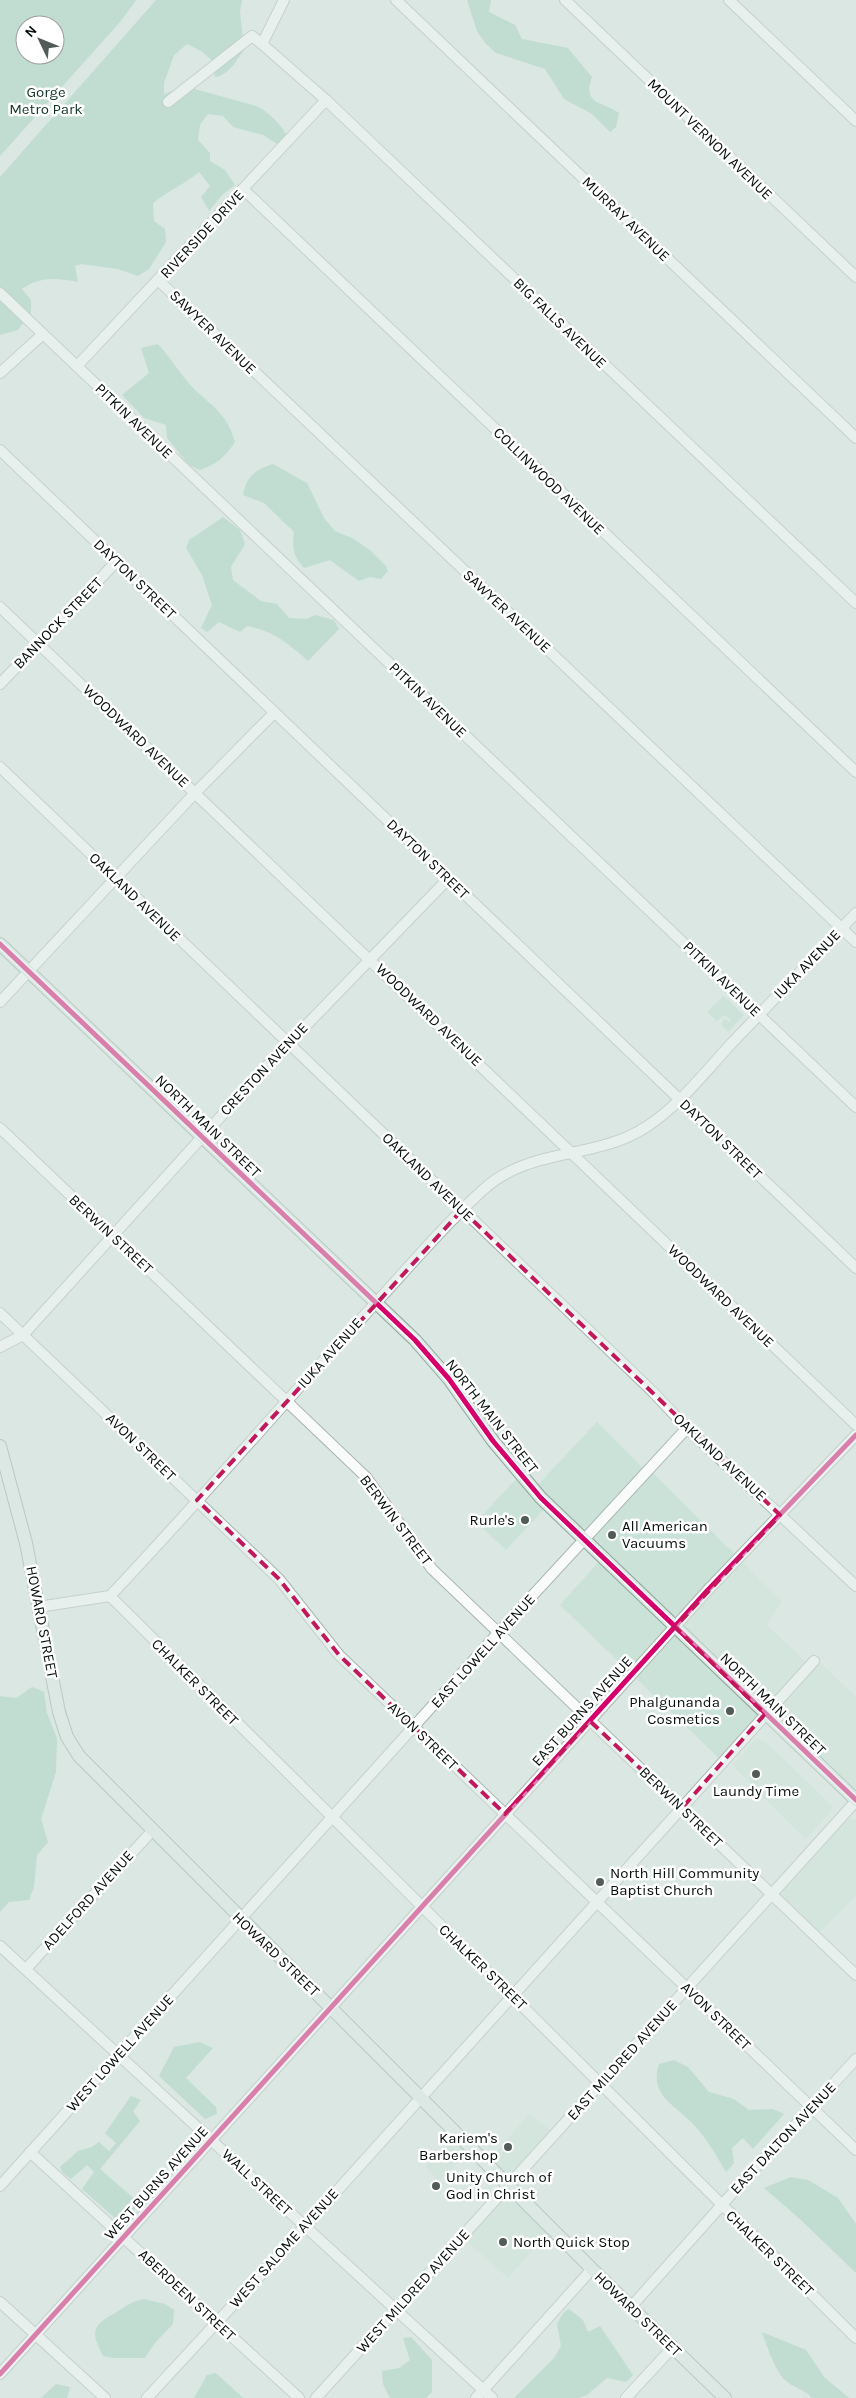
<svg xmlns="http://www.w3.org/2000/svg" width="856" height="2398" viewBox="0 0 856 2398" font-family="Karla,sans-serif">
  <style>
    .built { fill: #cae2d8 }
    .green { fill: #bcdccf }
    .forest { fill: #a2d0bf; fill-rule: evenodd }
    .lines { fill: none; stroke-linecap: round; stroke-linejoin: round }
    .minor-casing { stroke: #aab5b0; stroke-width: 12 }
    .major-casing { stroke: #8fa49d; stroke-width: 14 }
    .minor { stroke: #f9fbfb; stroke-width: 10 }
    .major { stroke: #dde9e5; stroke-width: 12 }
    .cycleway-casing { stroke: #fff; stroke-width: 8 }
    .cycleway { stroke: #d6006c; stroke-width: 5 }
    .marked { fill: none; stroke: #c2185b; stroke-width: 4; stroke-dasharray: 10 6; stroke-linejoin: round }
    .poi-dot { fill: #515b57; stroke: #fff; stroke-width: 2 }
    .labels { text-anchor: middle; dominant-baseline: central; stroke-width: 5; stroke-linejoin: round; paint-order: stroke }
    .park-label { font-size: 15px; fill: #123429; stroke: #fff }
    .street-label { font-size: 15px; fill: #070f0c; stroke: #fff }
    .poi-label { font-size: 15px; fill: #070f0c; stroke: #fff; text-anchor: start }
  </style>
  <rect width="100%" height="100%" fill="#dae7e2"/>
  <g class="built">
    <polygon points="597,1422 645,1470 584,1537 535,1488"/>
    <polygon points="649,1469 782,1601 767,1625 806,1662 813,1656 856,1697 856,1800 765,1714 723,1762 560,1605 602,1558 583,1540"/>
    <polygon points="520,1475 548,1505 506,1550 476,1522"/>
    <polygon points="757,1738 768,1744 832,1806 831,1811 805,1839 732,1765"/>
    <polygon points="844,1819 856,1819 856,1895 819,1933 786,1901 780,1895 780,1891"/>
    <polygon points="529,2114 555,2134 509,2185 552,2228 508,2278 462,2237 509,2185 487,2163"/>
    <polygon points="457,2134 472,2148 439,2181 425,2166"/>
  </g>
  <polygon class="green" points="724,996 744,1015 728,1032 721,1024 724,1019 731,1022 731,1020 724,1015 717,1021 707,1012"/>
  <g class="forest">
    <path d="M0 0H136L120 22 0 156ZM25 25H55V55H25Z"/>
    <path d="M156 0H242L240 12 244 50C236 61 229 75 215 77L213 61 201 51 187 44 174 55 164 83V94L184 86 256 106C269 112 280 123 287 136L277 144 263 135 233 127 223 116 208 114 200 125 198 140 210 153V161L225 170 235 185 222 195 209 211 201 197 210 186 199 172C185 184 168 191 153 203L154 221 165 229 166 242 149 269 138 276 118 269 81 264 75 266 78 282C58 278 39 276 22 289L31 300V313L18 330 0 335V177Z"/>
    <path d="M467 0H491L489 12 515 25 522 39 568 48 592 77C582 105 602 101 619 113L616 127 610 132 592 114 564 99 545 69 496 53 485 43 477 31Z"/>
    <path d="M158 344C171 358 182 377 195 390 214 407 228 416 235 442 225 457 217 464 200 470L189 465 167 438 166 425 144 418 122 395 149 373 141 348Z"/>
    <path d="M273 464 307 483 324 518 335 531 354 539 371 551 386 566 388 571 381 579 370 577 359 581 330 560 304 568C293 556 292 548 294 532L264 503 243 495C246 477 256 469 273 464Z"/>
    <path d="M223 517 240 530 245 544 231 567 233 580 261 601 277 604 289 618 306 619 315 615 334 620 339 629 308 661C289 644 273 631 247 626L240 632 219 622 207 632 201 628 212 605 202 575 186 548 189 540Z"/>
    <polygon points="32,1687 44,1692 47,1713 57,1738 56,1772 41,1819 48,1842 37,1855 34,1887 29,1900 9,1902 0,1912 0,1696 16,1698"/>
    <polygon points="200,2042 213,2048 186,2078 216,2107 217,2114 205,2119 159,2076 174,2047"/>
    <path d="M674 2060 688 2067 709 2092 734 2099 749 2110 773 2109 784 2114 753 2149 743 2138 732 2148 734 2163 726 2172C716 2155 706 2137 692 2123 674 2104 649 2095 659 2064Z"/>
    <polygon points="131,2096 141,2100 133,2111 140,2121 100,2169 139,2203 131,2214 117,2220 82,2189 94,2172 87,2165 71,2179 63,2173 60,2167 78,2151 92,2147 99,2142 109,2151 116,2143 105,2133"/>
    <polygon points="791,2177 808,2180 838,2198 856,2224 856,2273 801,2220 764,2188"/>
    <path d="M143 2299 165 2304 174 2310 173 2324 154 2344 145 2358H113L103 2356C91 2332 91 2326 115 2313 125 2307 130 2302 143 2299Z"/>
    <polygon points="569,2309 583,2320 588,2332 600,2326 633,2375 626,2382 607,2378 587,2395 579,2398 514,2398 554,2358 561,2346 557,2324 563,2313"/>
    <path d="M762 2332 806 2350 824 2377 849 2398H812C805 2389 793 2388 785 2380 775 2371 767 2346 762 2332Z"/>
    <polygon points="411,2337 432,2360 432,2392 426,2398 390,2398 383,2384 382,2371 399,2368 410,2360 403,2338"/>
    <polygon points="216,2373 243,2398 194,2398 207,2375"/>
    <polygon points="56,2384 70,2387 67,2398 41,2398"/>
  </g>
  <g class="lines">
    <g class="minor-casing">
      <g id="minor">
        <polyline points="396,0 856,438"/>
        <polyline points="565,0 856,277"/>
        <polyline points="729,0 856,121"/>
        <polyline points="262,44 284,0"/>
        <polyline points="168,102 252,36 262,44 326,100 856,603"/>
        <polyline points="244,190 856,772"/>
        <polyline points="158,280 856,942"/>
        <polyline points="0,293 856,1107"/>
        <polyline points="77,366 326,100"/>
        <polyline points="0,373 43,334"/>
        <polyline points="0,450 856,1268"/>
        <polyline points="0,607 856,1425"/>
        <polyline points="0,684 116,562"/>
        <polyline points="0,767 652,1391 687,1428 856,1586"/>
        <polyline points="0,1002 195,793 274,713"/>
        <polyline points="0,1128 366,1477 432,1569 856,1975"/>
        <polyline points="0,1313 279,1579 339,1655 856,2150"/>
        <polyline points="0,1347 23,1335 260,1073 448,879"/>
        <polyline points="110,1596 856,2338"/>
        <path d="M38 1607 110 1596C200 1501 285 1401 374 1305 410 1266 445 1224 484 1189 530 1147 596 1160 646 1127 679 1106 705 1072 731 1044 773 1000 815 957 856 913"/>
        <polyline points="0,1946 492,2398"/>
        <polyline points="26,1969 152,1831"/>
        <polyline points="30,2152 299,2398"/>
        <polyline points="0,2186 498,1633 687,1428"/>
        <polyline points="0,2302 105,2398"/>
        <polyline points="630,2308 728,2198 856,2059"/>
        <polyline points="0,2374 707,1591 856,1435"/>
        <polyline points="147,2398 282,2252 814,1661"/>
        <polyline points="316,2398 856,1801"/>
        <polyline points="476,2398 592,2269"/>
        <polyline points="626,2398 673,2347"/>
      </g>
    </g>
    <g class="major-casing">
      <g id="major">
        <polyline points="0,944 415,1340 449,1379 493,1441 541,1498 856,1800"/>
        <polyline points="0,1446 26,1543 59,1712 67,1737 79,1756 592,2269 725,2398"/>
      </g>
    </g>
    <use href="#minor" class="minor"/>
    <use href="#major" class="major"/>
    <g class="cycleway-casing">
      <g id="cycleway">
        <polyline points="0,944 415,1340 449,1379 493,1441 541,1498 856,1800"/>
        <polyline points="0,2374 707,1591 856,1435"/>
      </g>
    </g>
    <use href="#cycleway" class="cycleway"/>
  </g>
  <path d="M0 0H856V2398H0ZM462 1210 780 1515 675 1627 765 1714 682 1808 590 1721 505 1814 339 1655 279 1579 197 1500Z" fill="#dae7e2" fill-opacity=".55" fill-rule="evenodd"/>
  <path class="marked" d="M462 1210 780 1515 675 1627 765 1714 682 1808 590 1721 505 1814 339 1655 279 1579 197 1500Z"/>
  <g class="poi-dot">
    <circle cx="525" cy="1520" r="5"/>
    <circle cx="612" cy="1535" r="5"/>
    <circle cx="730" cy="1711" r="5"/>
    <circle cx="756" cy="1774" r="5"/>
    <circle cx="600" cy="1882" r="5"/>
    <circle cx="508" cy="2147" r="5"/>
    <circle cx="436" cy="2186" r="5"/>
    <circle cx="503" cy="2242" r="5"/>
  </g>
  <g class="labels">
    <g class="park-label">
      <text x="46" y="92">Gorge<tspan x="46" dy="17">Metro Park</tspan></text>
    </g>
    <g class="street-label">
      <text transform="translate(710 139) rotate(44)">MOUNT VERNON AVENUE</text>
      <text transform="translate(626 219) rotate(44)">MURRAY AVENUE</text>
      <text transform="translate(202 234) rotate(-47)">RIVERSIDE DRIVE</text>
      <text transform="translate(560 323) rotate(44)">BIG FALLS AVENUE</text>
      <text transform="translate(213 332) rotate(44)">SAWYER AVENUE</text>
      <text transform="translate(134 421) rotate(44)">PITKIN AVENUE</text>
      <text transform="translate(549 481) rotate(44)">COLLINWOOD AVENUE</text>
      <text transform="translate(135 579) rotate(44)">DAYTON STREET</text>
      <text transform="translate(507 611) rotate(43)">SAWYER AVENUE</text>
      <text transform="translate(58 623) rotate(-46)">BANNOCK STREET</text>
      <text transform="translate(428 700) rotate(44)">PITKIN AVENUE</text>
      <text transform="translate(136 736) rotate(44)">WOODWARD AVENUE</text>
      <text transform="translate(428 859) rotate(44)">DAYTON STREET</text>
      <text transform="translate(135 897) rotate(44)">OAKLAND AVENUE</text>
      <text transform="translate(807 964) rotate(-46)">IUKA AVENUE</text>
      <text transform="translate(722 979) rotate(44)">PITKIN AVENUE</text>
      <text transform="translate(429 1015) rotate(44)">WOODWARD AVENUE</text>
      <text transform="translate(264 1069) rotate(-47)">CRESTON AVENUE</text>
      <text transform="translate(208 1126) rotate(44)">NORTH MAIN STREET</text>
      <text transform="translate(721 1139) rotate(44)">DAYTON STREET</text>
      <text transform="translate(428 1177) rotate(44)">OAKLAND AVENUE</text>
      <text transform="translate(111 1234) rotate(43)">BERWIN STREET</text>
      <text transform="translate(721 1296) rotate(44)">WOODWARD AVENUE</text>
      <text transform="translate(330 1353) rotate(-48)">IUKA AVENUE</text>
      <text transform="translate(492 1416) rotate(52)">NORTH MAIN STREET</text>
      <text transform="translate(141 1447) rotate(44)">AVON STREET</text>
      <text transform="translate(720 1457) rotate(43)">OAKLAND AVENUE</text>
      <text transform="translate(396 1520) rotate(53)">BERWIN STREET</text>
      <text transform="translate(42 1622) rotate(79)">HOWARD STREET</text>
      <text transform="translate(483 1651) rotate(-48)">EAST LOWELL AVENUE</text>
      <text transform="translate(195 1682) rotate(45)">CHALKER STREET</text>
      <text transform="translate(773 1704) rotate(44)">NORTH MAIN STREET</text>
      <text transform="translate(582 1711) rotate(-48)">EAST BURNS AVENUE</text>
      <text transform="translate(423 1736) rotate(44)">AVON STREET</text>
      <text transform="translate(681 1807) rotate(44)">BERWIN STREET</text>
      <text transform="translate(88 1900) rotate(-48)">ADELFORD AVENUE</text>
      <text transform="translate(276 1954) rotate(44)">HOWARD STREET</text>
      <text transform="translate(483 1967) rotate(44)">CHALKER STREET</text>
      <text transform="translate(716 2016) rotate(44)">AVON STREET</text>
      <text transform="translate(120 2053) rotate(-48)">WEST LOWELL AVENUE</text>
      <text transform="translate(622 2060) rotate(-48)">EAST MILDRED AVENUE</text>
      <text transform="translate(783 2138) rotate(-47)">EAST DALTON AVENUE</text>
      <text transform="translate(257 2182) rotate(43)">WALL STREET</text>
      <text transform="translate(156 2183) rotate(-48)">WEST BURNS AVENUE</text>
      <text transform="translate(284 2248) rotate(-48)">WEST SALOME AVENUE</text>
      <text transform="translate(770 2253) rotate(44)">CHALKER STREET</text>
      <text transform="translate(413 2291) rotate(-48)">WEST MILDRED AVENUE</text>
      <text transform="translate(187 2295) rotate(43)">ABERDEEN STREET</text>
      <text transform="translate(638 2314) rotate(44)">HOWARD STREET</text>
    </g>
    <g class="poi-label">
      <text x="515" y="1520" text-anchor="end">Rurle's</text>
      <text x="622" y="1526">All American<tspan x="622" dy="17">Vacuums</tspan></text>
      <text x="720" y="1702" text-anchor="end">Phalgunanda<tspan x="720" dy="17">Cosmetics</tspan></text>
      <text x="756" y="1791" text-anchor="middle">Laundy Time</text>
      <text x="610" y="1873">North Hill Community<tspan x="610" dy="17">Baptist Church</tspan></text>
      <text x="498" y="2138" text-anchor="end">Kariem's<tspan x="498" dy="17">Barbershop</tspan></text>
      <text x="446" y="2177">Unity Church of<tspan x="446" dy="17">God in Christ</tspan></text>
      <text x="513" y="2242">North Quick Stop</text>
    </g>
  </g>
  <g transform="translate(40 40) rotate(313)"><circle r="24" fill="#ffffff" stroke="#9c9f9e"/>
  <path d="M0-4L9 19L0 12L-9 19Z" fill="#515b57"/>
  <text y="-8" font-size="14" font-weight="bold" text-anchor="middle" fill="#070f0c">N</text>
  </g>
</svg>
